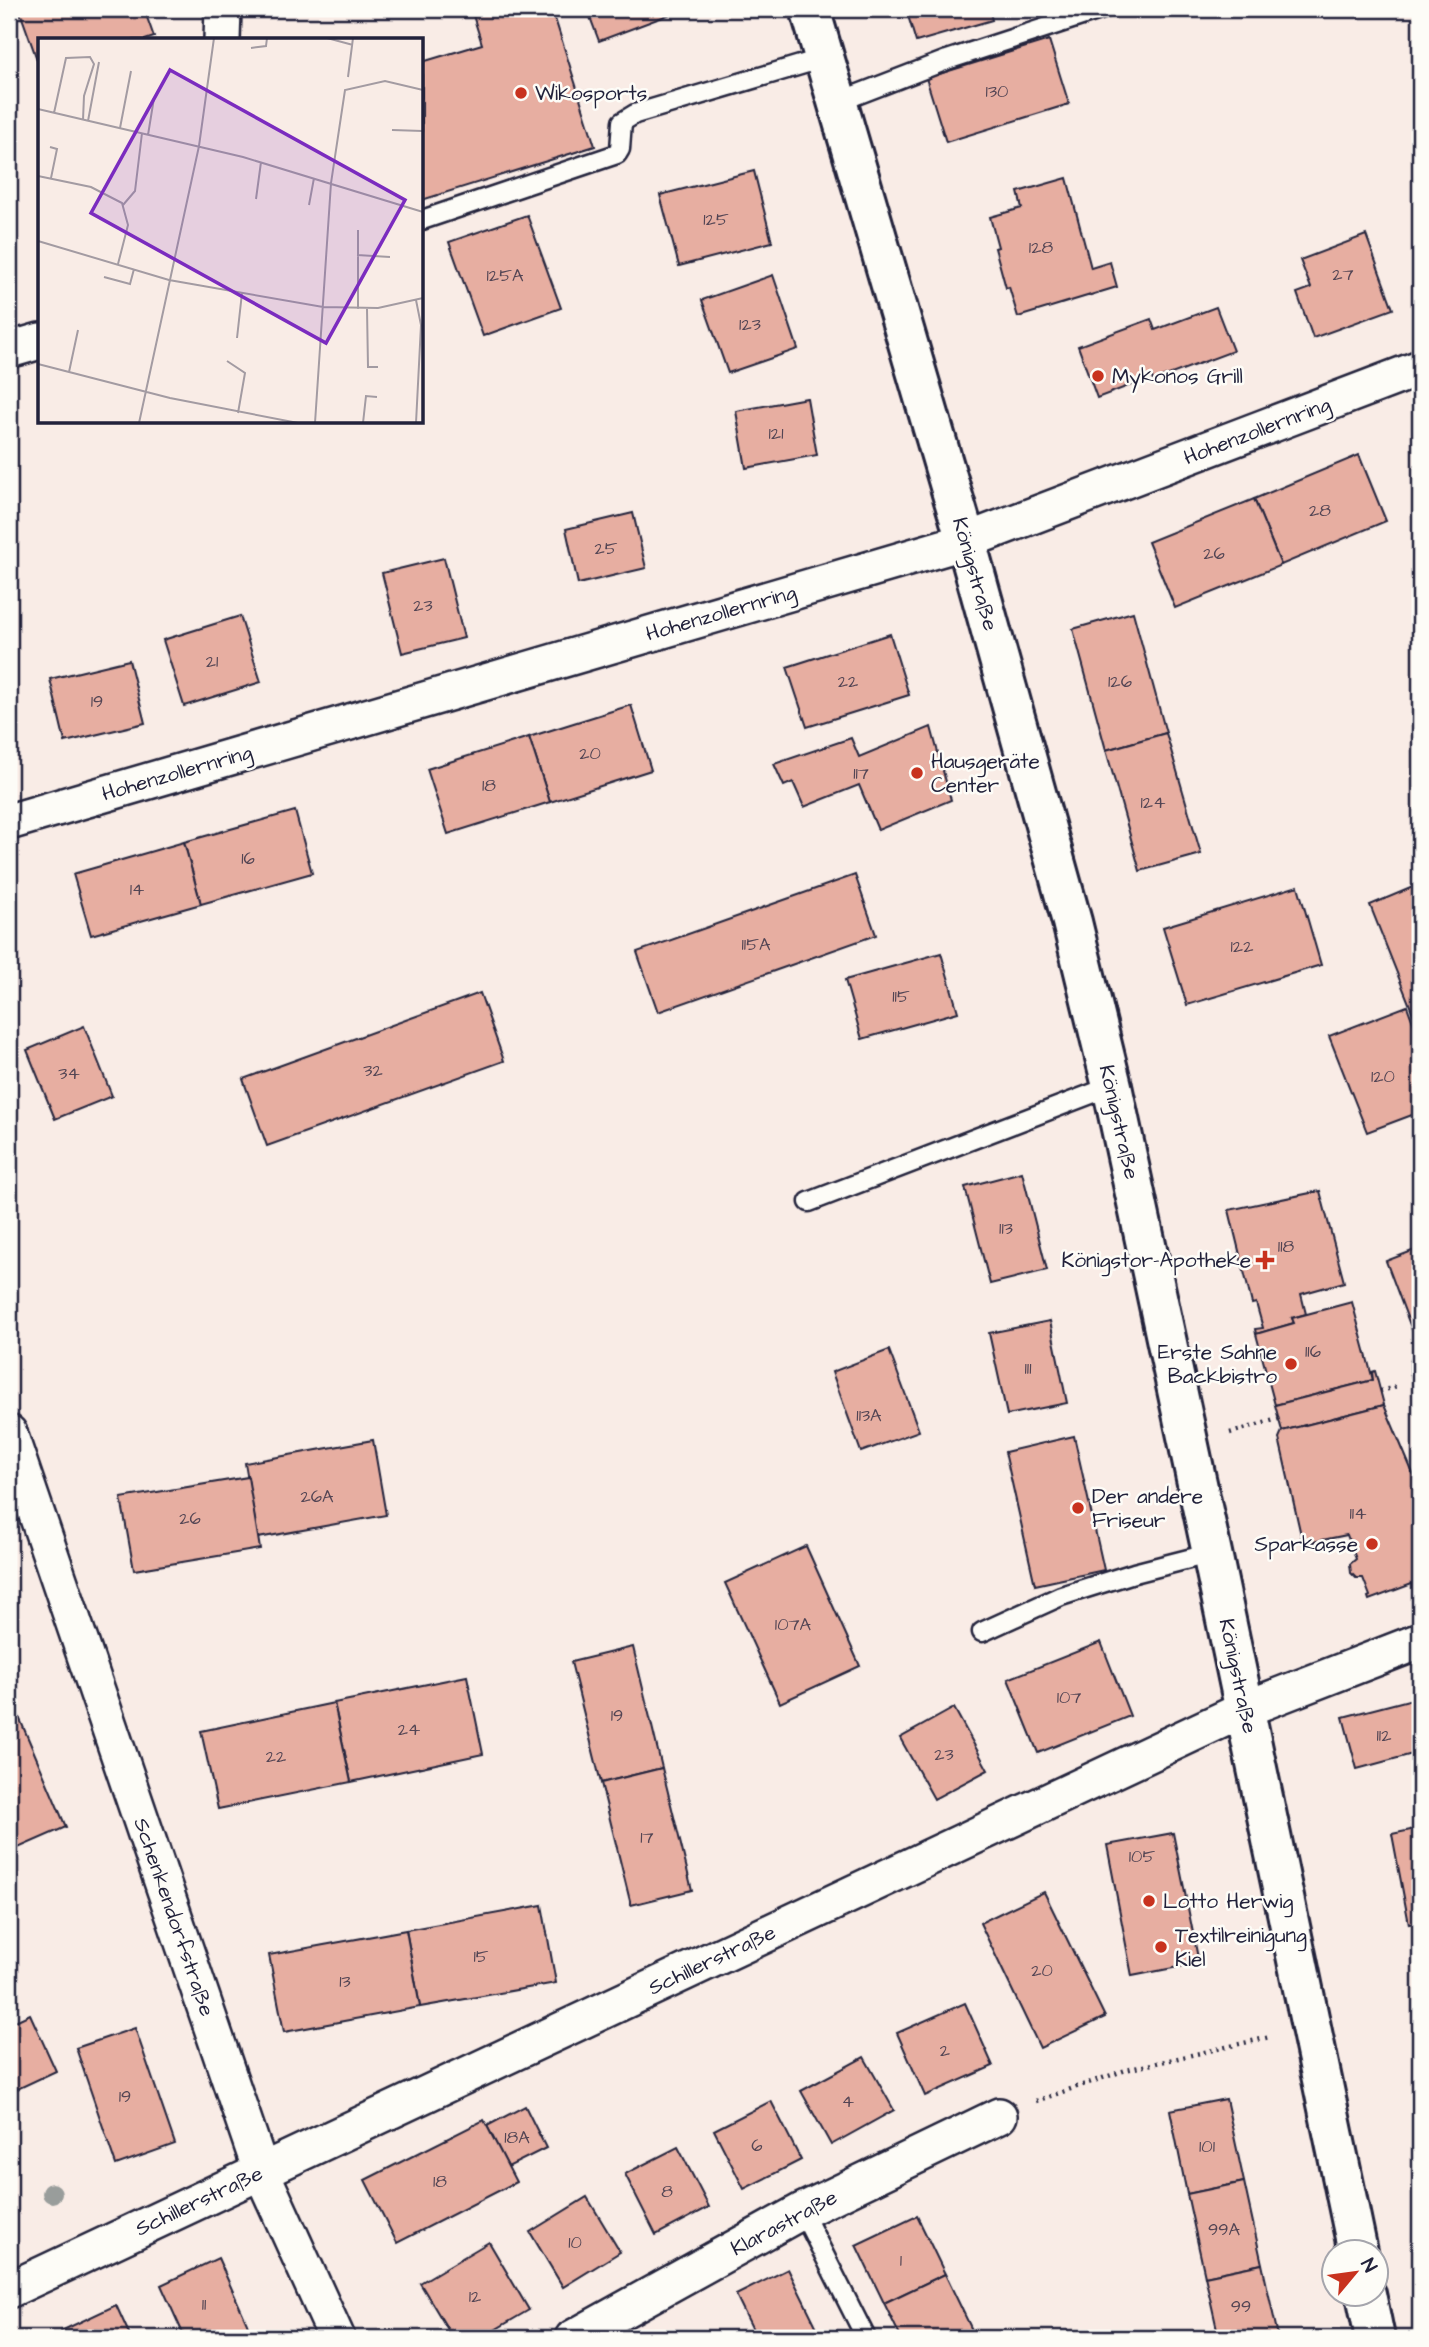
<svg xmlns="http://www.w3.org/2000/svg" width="1429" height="2347" viewBox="0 0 1429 2347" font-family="'Architects Daughter',sans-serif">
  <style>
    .building { fill: #e7aea1; stroke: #22223b; stroke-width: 2 }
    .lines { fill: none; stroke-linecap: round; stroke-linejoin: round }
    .lane-casing { stroke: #22223b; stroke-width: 23 }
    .street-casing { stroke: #22223b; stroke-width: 40 }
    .secondary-casing { stroke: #22223b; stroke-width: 44 }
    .path { stroke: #22223b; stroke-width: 4.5; stroke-dasharray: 2 5; stroke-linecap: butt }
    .lane { stroke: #fdfcf7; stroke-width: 18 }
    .street { stroke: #fdfcf7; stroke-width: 35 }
    .secondary { stroke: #fdfcf7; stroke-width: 38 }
    .tree { fill: #999d9b }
    .poi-dot { fill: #c8321e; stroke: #fdfcf7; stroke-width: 2.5 }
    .labels { text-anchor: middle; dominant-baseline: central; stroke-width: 5; stroke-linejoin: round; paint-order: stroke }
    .number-label { font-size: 18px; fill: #534554 }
    .poi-label { font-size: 21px; fill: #22223b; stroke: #fdfcf7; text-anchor: start }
    .street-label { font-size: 21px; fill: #22223b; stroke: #fdfcf7 }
    .inset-road { fill: none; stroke: #a39ba2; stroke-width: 2 }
    .view { fill: #7b2cbf; fill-opacity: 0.15; stroke: #7b2cbf; stroke-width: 3.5 }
    .inset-edge { fill: none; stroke: #22223b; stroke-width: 3.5 }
  </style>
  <rect width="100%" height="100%" fill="#f9ece6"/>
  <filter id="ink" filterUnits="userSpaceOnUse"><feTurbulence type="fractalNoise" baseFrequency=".0143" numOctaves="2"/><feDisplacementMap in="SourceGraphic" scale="14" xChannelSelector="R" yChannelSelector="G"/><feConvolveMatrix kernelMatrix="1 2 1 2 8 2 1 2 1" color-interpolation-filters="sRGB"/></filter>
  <g filter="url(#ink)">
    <g class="building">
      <polygon points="19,9 144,9 154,37 145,40 40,40 40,68"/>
      <polygon points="471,9 552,9 595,146 422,200 422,62 482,44"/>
      <polygon points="587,9 684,9 599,41"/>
      <polygon points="906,9 989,9 992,20 916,42"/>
      <polygon points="1179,9 1202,9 1182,17"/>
      <polygon points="1049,40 1069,104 946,142 926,78"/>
      <polygon points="754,171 772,242 679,266 660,195"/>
      <polygon points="1067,178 1091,268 1110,262 1117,287 1018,317 1009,287 1006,288 995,248 998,247 990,217 1022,208 1018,192"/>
      <polygon points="527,215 561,308 483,336 449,242"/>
      <polygon points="1366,235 1393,309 1313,338 1297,293 1311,288 1300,260"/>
      <polygon points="773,275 798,349 728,373 702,300"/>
      <polygon points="1216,307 1233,351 1153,381 1152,377 1097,398 1078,346 1151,319 1155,330"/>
      <polygon points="807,398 817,455 746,468 736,411"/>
      <polygon points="1359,455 1386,521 1281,565 1254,499"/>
      <polygon points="1254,499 1281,565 1175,608 1148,542"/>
      <polygon points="633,513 646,568 578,584 566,529"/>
      <polygon points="444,558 464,638 402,653 382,573"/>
      <polygon points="1133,612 1166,733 1106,750 1073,629"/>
      <polygon points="240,616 261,682 184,706 163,640"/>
      <polygon points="890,634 909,695 807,727 787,667"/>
      <polygon points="129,660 145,723 65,742 50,679"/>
      <polygon points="631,705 651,770 550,802 529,737"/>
      <polygon points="931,727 951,800 878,830 859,785 804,807 793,782 784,786 774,764 851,738 859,757"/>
      <polygon points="1166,733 1201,854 1140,871 1106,750"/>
      <polygon points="529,737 550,802 448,834 427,769"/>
      <polygon points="295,811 312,873 201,904 184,842"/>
      <polygon points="184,842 201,904 91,935 73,874"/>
      <polygon points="855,875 876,935 658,1012 637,952"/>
      <polygon points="1420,884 1420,1031 1370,905"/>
      <polygon points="1298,886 1321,965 1187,1005 1163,927"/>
      <polygon points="941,953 958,1012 862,1039 845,980"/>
      <polygon points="480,993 504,1061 267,1146 243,1079"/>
      <polygon points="1407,1006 1420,1041 1420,1112 1367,1132 1329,1036"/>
      <polygon points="84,1026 112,1096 55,1119 27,1050"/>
      <polygon points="1022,1172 1047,1270 990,1284 965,1187"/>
      <polygon points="1320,1191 1344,1282 1301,1294 1306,1314 1292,1318 1294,1323 1256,1334 1255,1329 1263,1328 1256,1303 1252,1304 1229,1210"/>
      <polygon points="1420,1248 1420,1390 1413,1382 1410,1373 1410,1362 1414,1353 1419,1349 1386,1261"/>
      <polygon points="1352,1302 1373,1380 1275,1405 1256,1334 1294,1323 1292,1318"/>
      <polygon points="1050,1321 1067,1403 1007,1415 989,1333"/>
      <polygon points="889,1350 919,1431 861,1452 832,1372"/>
      <polygon points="1375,1371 1384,1405 1282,1431 1275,1405 1373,1380 1372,1372"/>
      <polygon points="1384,1405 1420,1490 1420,1581 1369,1600 1368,1597 1370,1596 1363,1578 1356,1578 1351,1573 1350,1564 1356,1559 1347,1535 1303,1544 1279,1438 1282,1431"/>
      <polygon points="1074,1436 1104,1570 1035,1585 1005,1452"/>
      <polygon points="373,1440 386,1515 258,1538 245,1463"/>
      <polygon points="248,1477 260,1549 134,1570 121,1498"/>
      <polygon points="806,1546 860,1666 780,1703 725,1583"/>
      <polygon points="1101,1642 1130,1716 1038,1753 1008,1679"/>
      <polygon points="633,1647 662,1768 601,1783 571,1662"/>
      <polygon points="467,1676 483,1754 351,1782 334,1703"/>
      <polygon points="9,1692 16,1710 9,1713"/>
      <polygon points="1420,1697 1420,1752 1357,1769 1343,1717"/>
      <polygon points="334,1703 351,1782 218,1809 201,1731"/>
      <polygon points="954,1708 988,1770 934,1799 900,1738"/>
      <polygon points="16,1710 66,1827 9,1852 9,1713"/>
      <polygon points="662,1768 692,1890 631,1905 601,1783"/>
      <polygon points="1420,1828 1420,1922 1409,1924 1392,1834"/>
      <polygon points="1173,1833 1199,1963 1132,1976 1107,1845"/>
      <polygon points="1044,1892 1105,2017 1040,2048 980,1923"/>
      <polygon points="542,1905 556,1983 420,2007 406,1930"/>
      <polygon points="406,1930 420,2007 284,2032 269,1955"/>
      <polygon points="965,2003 993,2066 925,2096 897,2033"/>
      <polygon points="30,2014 56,2071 9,2093 9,2024"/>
      <polygon points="135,2028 175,2144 116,2165 76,2048"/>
      <polygon points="864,2057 894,2110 831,2145 801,2091"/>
      <polygon points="1226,2099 1244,2182 1187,2194 1170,2110"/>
      <polygon points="771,2101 801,2160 744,2189 714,2130"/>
      <polygon points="525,2106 546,2148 508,2167 487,2126"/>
      <polygon points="484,2120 516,2182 397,2243 365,2180"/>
      <polygon points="678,2147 709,2207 656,2235 625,2174"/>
      <polygon points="1244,2182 1262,2264 1205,2276 1187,2194"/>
      <polygon points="587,2197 620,2252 563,2287 530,2232"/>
      <polygon points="917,2216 945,2274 884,2303 856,2245"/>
      <polygon points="489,2242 529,2310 481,2338 453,2338 420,2283"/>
      <polygon points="218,2258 247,2323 252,2338 218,2338 217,2336 213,2338 185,2338 161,2285"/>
      <polygon points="1262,2264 1278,2336 1219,2338 1205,2276"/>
      <polygon points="788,2269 822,2338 757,2338 736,2295"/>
      <polygon points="945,2274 973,2332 960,2338 901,2338 884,2303"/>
      <polygon points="116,2305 131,2338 64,2338 61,2331"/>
    </g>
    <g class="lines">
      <g class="lane-casing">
        <g id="lane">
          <polyline points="838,102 947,60 1103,9"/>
          <polyline points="422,220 617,154 620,149 622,122 635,114 824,58"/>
          <polyline points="809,1202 1112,1086"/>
          <polyline points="982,1632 1061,1596 1134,1573 1212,1553"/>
          <polyline points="802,2211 866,2338"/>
        </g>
      </g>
      <g class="street-casing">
        <g id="street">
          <polyline points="222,40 223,9"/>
          <polyline points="9,350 40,341"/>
          <polyline points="9,822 966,541 1420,368"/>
          <polyline points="9,1433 261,2171 337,2338"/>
          <polyline points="9,2290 1245,1709 1420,1641"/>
          <polyline points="573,2338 802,2211 999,2116"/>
        </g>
      </g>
      <g class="secondary-casing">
        <g id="secondary">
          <polyline points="810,9 966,541 1072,922 1112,1086 1212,1553 1358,2252"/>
          <polyline points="1366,2294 1375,2338"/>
        </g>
      </g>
      <g class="path">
        <polyline points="1380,1391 1400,1386"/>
        <polyline points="1230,1433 1278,1419"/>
        <polyline points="1036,2101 1126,2070 1270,2037"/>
      </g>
      <use href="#lane" class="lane"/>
      <use href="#street" class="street"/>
      <use href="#secondary" class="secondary"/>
    </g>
    <circle class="tree" cx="52" cy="2193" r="10"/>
  </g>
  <g class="poi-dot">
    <circle cx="521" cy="93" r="7"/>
    <circle cx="1098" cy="376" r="7"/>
    <circle cx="917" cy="773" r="7"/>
    <path d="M1261.5 1249.5h7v7h7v7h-7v7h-7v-7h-7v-7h7z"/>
    <circle cx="1291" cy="1364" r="7"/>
    <circle cx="1078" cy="1508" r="7"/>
    <circle cx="1372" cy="1544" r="7"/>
    <circle cx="1149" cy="1901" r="7"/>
    <circle cx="1161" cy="1947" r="7"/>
  </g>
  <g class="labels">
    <g class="number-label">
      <text x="997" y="91">130</text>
      <text x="716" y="219">125</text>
      <text x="1041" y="247">128</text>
      <text x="1343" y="274">27</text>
      <text x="505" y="275">125A</text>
      <text x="750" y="324">123</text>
      <text x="776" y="433">121</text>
      <text x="1320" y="510">28</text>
      <text x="606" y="548">25</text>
      <text x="1214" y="553">26</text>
      <text x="423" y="605">23</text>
      <text x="212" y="661">21</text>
      <text x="848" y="681">22</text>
      <text x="1120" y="681">126</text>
      <text x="97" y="701">19</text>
      <text x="590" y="753">20</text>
      <text x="861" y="773">117</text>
      <text x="489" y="785">18</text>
      <text x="1153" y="802">124</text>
      <text x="248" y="858">16</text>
      <text x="137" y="889">14</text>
      <text x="756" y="944">115A</text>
      <text x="1242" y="946">122</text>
      <text x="901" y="996">115</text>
      <text x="373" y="1070">32</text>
      <text x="69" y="1073">34</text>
      <text x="1383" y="1076">120</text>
      <text x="1006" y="1228">113</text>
      <text x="1286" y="1246">118</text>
      <text x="1313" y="1351">116</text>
      <text x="1028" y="1368">111</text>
      <text x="869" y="1415">113A</text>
      <text x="317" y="1496">26A</text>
      <text x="1358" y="1513">114</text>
      <text x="190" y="1518">26</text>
      <text x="793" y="1624">107A</text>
      <text x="1069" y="1697">107</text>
      <text x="617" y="1715">19</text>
      <text x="409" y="1729">24</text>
      <text x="1384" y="1735">112</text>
      <text x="944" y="1754">23</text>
      <text x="276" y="1756">22</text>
      <text x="647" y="1837">17</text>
      <text x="1142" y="1856">105</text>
      <text x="481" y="1956">15</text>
      <text x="1042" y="1970">20</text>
      <text x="345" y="1981">13</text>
      <text x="945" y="2050">2</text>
      <text x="125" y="2096">19</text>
      <text x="848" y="2101">4</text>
      <text x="517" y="2137">18A</text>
      <text x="757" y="2145">6</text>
      <text x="1207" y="2146">101</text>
      <text x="440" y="2181">18</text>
      <text x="667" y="2191">8</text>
      <text x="1224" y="2229">99A</text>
      <text x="575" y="2242">10</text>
      <text x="901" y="2260">1</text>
      <text x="475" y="2296">12</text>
      <text x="204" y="2304">11</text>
      <text x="1241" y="2306">99</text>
    </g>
    <g class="poi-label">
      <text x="535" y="93">Wikosports</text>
      <text x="1112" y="376">Mykonos Grill</text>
      <text x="931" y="761">Hausgeräte<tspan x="931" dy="24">Center</tspan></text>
      <text x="1251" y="1260" text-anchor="end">Königstor-Apotheke</text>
      <text x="1277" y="1352" text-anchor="end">Erste Sahne<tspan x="1277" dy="24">Backbistro</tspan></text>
      <text x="1092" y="1496">Der andere<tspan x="1092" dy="24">Friseur</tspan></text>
      <text x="1358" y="1544" text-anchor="end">Sparkasse</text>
      <text x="1163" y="1901">Lotto Herwig</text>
      <text x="1175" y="1935">Textilreinigung<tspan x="1175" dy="24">Kiel</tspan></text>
    </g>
    <g class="street-label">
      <text transform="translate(1257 431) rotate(-21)">Hohenzollernring</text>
      <text transform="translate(975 574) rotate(74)">Königstraße</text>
      <text transform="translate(721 613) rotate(-16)">Hohenzollernring</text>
      <text transform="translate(177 773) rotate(-16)">Hohenzollernring</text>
      <text transform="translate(1119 1122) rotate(77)">Königstraße</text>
      <text transform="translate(1238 1676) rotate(78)">Königstraße</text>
      <text transform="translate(174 1917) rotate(71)">Schenkendorfstraße</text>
      <text transform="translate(712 1960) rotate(-25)">Schillerstraße</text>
      <text transform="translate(199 2201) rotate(-25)">Schillerstraße</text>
      <text transform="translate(784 2223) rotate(-28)">Klarastraße</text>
    </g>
  </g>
  <g transform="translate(38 38)">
    <rect width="385" height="385" fill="#f9ece6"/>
    <path class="inset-road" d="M289 0 315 7M213 10 228 8 229 0M310 39 315 0M0 71 205 119 385 174M16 75 28 20 52 19 56 26 46 58 45 82M50 83 61 24M82 90 93 33M354 92 385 93M110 97 116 60M12 109 19 111 13 140M0 138 53 149 84 165 90 187 80 226M218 161 223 124M85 167 97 153 104 95M271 167 276 140M320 192V271M0 203 131 242 285 269 340 270 385 260M319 217 352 219M66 239 92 246 96 231M329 271 330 329H340M199 300 204 255M189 323 207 335 200 375M0 326 132 360 260 385M31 334 40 292M101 385 161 108 176 0M277 385 293 145 307 52 347 43 385 52M325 385 328 358 339 359M378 385 383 287 378 262"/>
    <path class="view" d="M132 32 367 162 288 305 53 175Z"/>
    <rect width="385" height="385" class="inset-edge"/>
  </g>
  <rect width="1429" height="2347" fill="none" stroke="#fdfcf7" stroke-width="35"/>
  <rect x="18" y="18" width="1394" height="2312" fill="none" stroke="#22223b" stroke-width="2.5" filter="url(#ink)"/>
  <g transform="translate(1355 2273) rotate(61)"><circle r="33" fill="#fdfcf7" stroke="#a5a5ac" stroke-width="2"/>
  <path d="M0-5L12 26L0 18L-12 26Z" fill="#c8321e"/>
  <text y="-10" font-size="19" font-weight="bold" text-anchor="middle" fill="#22223b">N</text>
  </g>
</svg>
